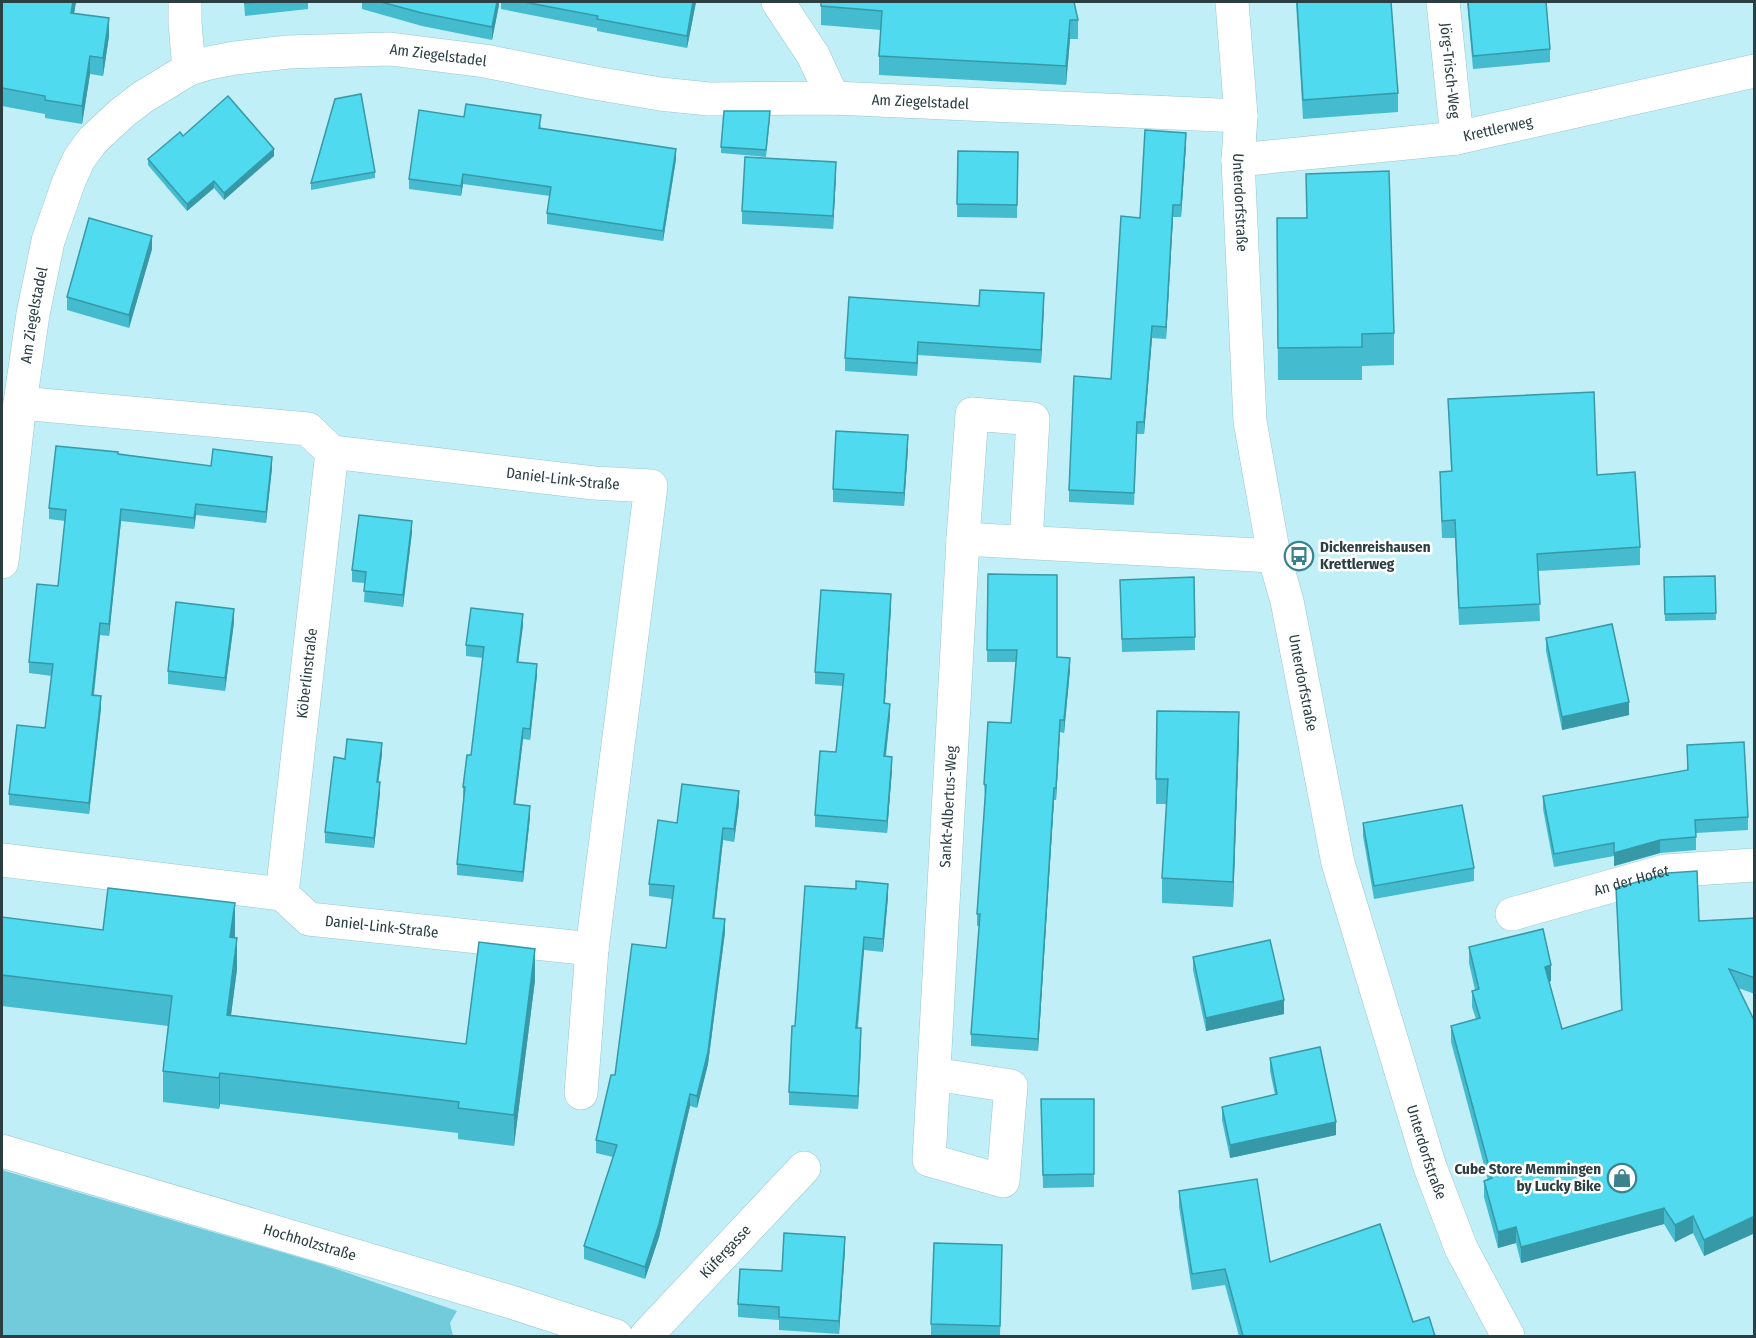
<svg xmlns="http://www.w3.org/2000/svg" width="1756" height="1338" viewBox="0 0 1756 1338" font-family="'Fira Sans Condensed',sans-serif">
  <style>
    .green { fill: #72cbda }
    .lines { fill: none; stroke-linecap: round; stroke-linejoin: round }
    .street-casing { stroke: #9ac6ce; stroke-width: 34 }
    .street { stroke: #fff; stroke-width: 33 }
    .wall { fill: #44bbce }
    .shaded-wall { fill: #3799a7 }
    .building { fill: #4fdaef; stroke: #3799a7; stroke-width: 1.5 }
    .labels { text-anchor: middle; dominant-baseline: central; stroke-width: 5; stroke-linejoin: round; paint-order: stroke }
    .street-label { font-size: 15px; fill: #2b3e41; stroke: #fff }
    .poi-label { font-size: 15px; font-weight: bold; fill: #2b3e41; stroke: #fff; text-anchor: start }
  </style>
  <rect width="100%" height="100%" fill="#c1eff7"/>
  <polygon class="green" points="2,1170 325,1265 457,1311 450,1323 453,1336 2,1336"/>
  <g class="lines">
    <g class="street-casing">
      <g id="street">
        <polyline points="185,2 185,23 189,69"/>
        <polyline points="778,2 813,55 833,98"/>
        <path id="s1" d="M1232 2 1241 116 1238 160 1250 421 1274 556 1287 601 1338 863 1430 1167 1461 1248 1508 1336"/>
        <path id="s2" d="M1443 2 1457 138"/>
        <path id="s3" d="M1238 160 1457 138 1754 71"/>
        <path id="s4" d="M20 403 308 429 332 452 594 483 651 486 592 949 581 1093"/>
        <polyline points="963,539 972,414 1033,419 1026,542"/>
        <path id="s5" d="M2 562 20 403 33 314 48 241 69 181 79 159 92 141 122 113 143 97 189 69 209 63 235 58 288 52 390 49 485 61 595 83 660 94 709 99 833 98 1241 116"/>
        <path id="s6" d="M2 860 282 894 309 919 592 949"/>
        <path id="s7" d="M282 894 332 452"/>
        <path id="s8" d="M1512 914 1665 871 1754 865"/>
        <path id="s9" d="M934 1074 1011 1086 1003 1181 929 1160 963 539 1274 556"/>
        <path id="s10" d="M2 1151 511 1302 616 1336"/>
        <path id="s11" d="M646 1336 804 1168"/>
      </g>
    </g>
    <use href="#street" class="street"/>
  </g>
  <g class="wall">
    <polygon points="2,2 76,2 74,13 109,36 103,76 90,74 82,124 45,118 45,114 2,106"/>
    <polygon points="244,2 308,2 308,9 245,16"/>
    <polygon points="362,2 499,2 499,5 492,40 422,26 362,9"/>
    <polygon points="501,2 696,2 687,48 597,31 597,28 501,9"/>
    <polygon points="821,2 1078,20 1078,39 1070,39 1066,85 879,75 879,56 881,30 821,25"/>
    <polygon points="1296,2 1391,2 1398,93 1398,112 1303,119"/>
    <polygon points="1467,2 1546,2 1550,49 1550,62 1473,69"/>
    <polygon points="464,117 541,125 540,129 676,159 663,241 547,224 547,213 550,196 463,184 461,196 409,189 409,179"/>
    <polygon points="770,118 766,157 721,153 721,147"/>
    <polygon points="183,136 274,156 224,200 214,188 187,211 148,165 148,159"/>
    <polygon points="1186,145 1181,217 1173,217 1166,339 1152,338 1144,434 1137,434 1134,505 1069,502 1069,490 1111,379 1140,218"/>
    <polygon points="958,151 1018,152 1017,218 957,217"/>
    <polygon points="375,172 375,178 311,190 311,183"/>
    <polygon points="1306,174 1394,333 1394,365 1362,366 1362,380 1278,380 1277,218 1307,218"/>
    <polygon points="836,175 833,229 742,224 742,211"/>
    <polygon points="152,249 129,328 67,310 67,297"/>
    <polygon points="979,306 1044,306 1041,363 918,355 917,376 845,371 845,358"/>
    <polygon points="1448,399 1597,475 1640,547 1640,565 1538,571 1540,621 1459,625 1455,538 1442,538 1440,489 1440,472 1451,471"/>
    <polygon points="908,448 904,506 833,502 833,489"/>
    <polygon points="118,454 211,466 272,468 266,523 196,515 194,529 121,521 109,636 100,635 94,695 101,708 89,814 9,805 9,794 45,728 52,676 29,673 29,662 58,586 65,521 49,519 49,508"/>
    <polygon points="412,532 403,607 364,602 365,583 352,582 352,570"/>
    <polygon points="988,574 1057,657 1070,670 1064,733 1060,732 1056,800 1054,800 1038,1051 971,1046 971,1034 979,926 977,926 977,914 985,797 984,784 1011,723 1016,662 987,662"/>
    <polygon points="1715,576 1716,620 1665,621 1664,577"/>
    <polygon points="1194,577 1195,650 1122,652 1120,580"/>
    <polygon points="891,607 885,703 890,716 886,756 892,769 887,833 815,827 815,815 836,752 843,686 815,684 815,672"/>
    <polygon points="234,622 225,691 168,684 168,671"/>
    <polygon points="523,625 518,662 537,675 530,740 523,739 515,804 530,817 523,882 457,875 457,864 464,798 463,798 463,787 471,755 483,658 466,656 466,645"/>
    <polygon points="1546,638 1629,715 1562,730 1546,651"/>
    <polygon points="1239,737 1233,907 1162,903 1162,878 1167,804 1156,804 1156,779"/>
    <polygon points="1687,745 1748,817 1748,830 1696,833 1696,850 1660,853 1614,866 1614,856 1554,867 1543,809 1543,796 1687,770"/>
    <polygon points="382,754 378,782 380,793 374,848 325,843 325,832 345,759"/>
    <polygon points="739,803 734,842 723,840 714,918 725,932 708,1064 697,1108 690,1106 659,1237 645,1279 584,1259 584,1246 613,1157 596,1153 596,1140 615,1075 666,948 672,899 649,896 649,884 677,823"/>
    <polygon points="1363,823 1474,868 1474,881 1374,899 1363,836"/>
    <polygon points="1616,888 1699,921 1755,918 1755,994 1738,988 1755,1022 1755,1233 1704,1256 1693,1233 1675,1242 1664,1224 1521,1263 1516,1243 1498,1248 1484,1197 1484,1181 1488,1180 1451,1042 1451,1026 1476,1019 1472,1007 1472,991 1475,990 1469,963 1469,947 1551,981 1549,982 1562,1029 1621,1010"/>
    <polygon points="888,897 883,952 864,950 858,1028 861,1042 858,1109 789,1105 789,1092 795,1026"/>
    <polygon points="2,917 103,930 235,934 237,969 231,1015 466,1044 535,980 514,1146 458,1139 458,1133 220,1104 219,1109 163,1102 163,1071 168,1026 2,1006"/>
    <polygon points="1193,957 1284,1014 1206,1031 1193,970"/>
    <polygon points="1270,1058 1336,1135 1230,1158 1222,1120 1222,1107 1275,1095 1270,1071"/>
    <polygon points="1041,1099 1094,1099 1094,1187 1043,1188"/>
    <polygon points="1179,1191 1270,1262 1413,1322 1435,1336 1239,1336 1225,1285 1192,1290 1179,1207"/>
    <polygon points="845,1250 839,1334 779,1330 779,1320 738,1317 738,1304 782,1271"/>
    <polygon points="1002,1258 1000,1336 931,1336 931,1324"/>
  </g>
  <g class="shaded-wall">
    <polygon points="73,2 76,2 71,31 71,13"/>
    <polygon points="497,2 499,2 499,5 492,40 492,27"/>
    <polygon points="693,2 696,2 687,48 687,36"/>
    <polygon points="109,18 109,36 103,76 103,58"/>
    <polygon points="1070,20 1070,39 1066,85 1066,66"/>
    <polygon points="90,56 90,74 82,124 82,106"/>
    <polygon points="1186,133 1186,145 1181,217 1181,205"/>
    <polygon points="274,149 274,156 224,200 224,193"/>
    <polygon points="676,149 676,159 663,241 663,231"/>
    <polygon points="836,162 836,175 833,229 833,216"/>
    <polygon points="463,174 463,184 461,196 461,186"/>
    <polygon points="214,181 214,188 187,211 187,204"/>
    <polygon points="1173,205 1173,217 1166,339 1166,327"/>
    <polygon points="152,236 152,249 129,328 129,315"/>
    <polygon points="1044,293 1044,306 1041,363 1041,350"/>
    <polygon points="1152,326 1152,338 1144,434 1144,422"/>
    <polygon points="918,342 918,355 917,376 917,363"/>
    <polygon points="908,435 908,448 904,506 904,493"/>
    <polygon points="272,457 272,468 266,523 266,512"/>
    <polygon points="196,504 196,515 194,529 194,518"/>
    <polygon points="121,509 121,521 109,636 109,624"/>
    <polygon points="412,521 412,532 403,607 403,595"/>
    <polygon points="891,594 891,607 884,715 884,703"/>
    <polygon points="234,609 234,622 225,691 225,678"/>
    <polygon points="523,614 523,625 517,673 517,662"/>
    <polygon points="100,623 100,635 92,707 92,695"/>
    <polygon points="1070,658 1070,670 1064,733 1064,720"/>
    <polygon points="537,664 537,675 530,740 530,729"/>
    <polygon points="101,696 101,708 89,814 89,803"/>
    <polygon points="1629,702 1629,715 1562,730 1562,717"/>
    <polygon points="890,704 890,716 884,768 884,756"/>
    <polygon points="1239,712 1239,737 1233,907 1233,882"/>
    <polygon points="1060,720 1060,732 1056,800 1056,788"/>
    <polygon points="523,728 523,739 514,815 514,804"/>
    <polygon points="382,743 382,754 377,793 377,782"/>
    <polygon points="892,757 892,769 887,833 887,821"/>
    <polygon points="380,782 380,793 374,848 374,838"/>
    <polygon points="1054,788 1054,800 1038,1051 1038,1039"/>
    <polygon points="739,791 739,803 734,842 734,829"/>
    <polygon points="530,806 530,817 523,882 523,872"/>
    <polygon points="723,828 723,840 713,930 713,918"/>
    <polygon points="1660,840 1660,853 1614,866 1614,853"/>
    <polygon points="888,884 888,897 883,952 883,939"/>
    <polygon points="235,903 235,934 230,968 230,937"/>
    <polygon points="725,919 725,932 708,1064 697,1108 697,1096"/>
    <polygon points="864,937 864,950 856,1041 856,1028"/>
    <polygon points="237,938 237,969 227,1046 227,1015"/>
    <polygon points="535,949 535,980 514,1146 514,1115"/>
    <polygon points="1551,965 1551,981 1545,983 1545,967"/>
    <polygon points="1284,1000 1284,1014 1206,1031 1206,1018"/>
    <polygon points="861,1028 861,1042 858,1109 858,1096"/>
    <polygon points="220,1073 220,1104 219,1109 219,1078"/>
    <polygon points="690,1094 690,1106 659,1237 645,1279 645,1267"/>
    <polygon points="1336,1122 1336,1135 1230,1158 1230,1145"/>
    <polygon points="1664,1208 1664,1224 1521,1263 1521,1247"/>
    <polygon points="1693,1216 1693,1233 1675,1242 1675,1225"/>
    <polygon points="1755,1216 1755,1233 1704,1256 1704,1240"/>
    <polygon points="1516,1227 1516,1243 1498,1248 1498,1232"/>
    <polygon points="845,1237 845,1250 839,1334 839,1321"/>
  </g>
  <g class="building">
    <polygon points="2,2 73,2 71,13 109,18 103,58 90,56 82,106 45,100 45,96 2,88"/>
    <polygon points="245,2 260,2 245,3"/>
    <polygon points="381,2 497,2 492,27 422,13"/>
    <polygon points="524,2 693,2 687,36 597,19 598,16"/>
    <polygon points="821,2 1074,2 1078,20 1070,20 1066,66 879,56 882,11 821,6"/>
    <polygon points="1297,2 1391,2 1398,93 1303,100"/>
    <polygon points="1468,2 1546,2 1550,49 1473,56"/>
    <polygon points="361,94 375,172 311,183 335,99"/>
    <polygon points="228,96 274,149 224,193 214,181 187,204 148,159 180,132 183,136"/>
    <polygon points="466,104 541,115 539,128 676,149 663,231 547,213 551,187 463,174 461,186 409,179 419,110 464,117"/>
    <polygon points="724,111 770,111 766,150 721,147"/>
    <polygon points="1145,130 1186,133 1181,205 1173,205 1166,327 1152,326 1144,422 1137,422 1134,493 1069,490 1074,376 1111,379 1121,216 1140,218"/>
    <polygon points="958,151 1018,152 1017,205 957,204"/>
    <polygon points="745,157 836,162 833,216 742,211"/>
    <polygon points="1389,171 1394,333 1362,334 1362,347 1278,348 1277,218 1307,218 1306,174"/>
    <polygon points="89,218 152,236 129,315 67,297"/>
    <polygon points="980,290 1044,293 1041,350 918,342 917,363 845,358 849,297 979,306"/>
    <polygon points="1594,392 1597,475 1635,472 1640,547 1537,554 1540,604 1459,608 1455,520 1442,521 1440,472 1452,471 1448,399"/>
    <polygon points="836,431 908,435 904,493 833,489"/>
    <polygon points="56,446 118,452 118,454 211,466 213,449 272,457 266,512 196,504 194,518 121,509 109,624 100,623 92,695 101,696 89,803 9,794 17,725 45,728 53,664 29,662 37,584 58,586 66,510 49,508"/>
    <polygon points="359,515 412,521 403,595 364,591 366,572 352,570"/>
    <polygon points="988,574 1057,575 1057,657 1070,658 1064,720 1060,720 1056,788 1054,788 1038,1039 971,1034 980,914 977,914 986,785 984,784 988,722 1011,723 1017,650 987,650"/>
    <polygon points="1715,576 1716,613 1665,614 1664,577"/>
    <polygon points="1194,577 1195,637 1122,639 1120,580"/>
    <polygon points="821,590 891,594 884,703 890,704 884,756 892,757 887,821 815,815 820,751 836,752 844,674 815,672"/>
    <polygon points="176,602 234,609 225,678 168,671"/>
    <polygon points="471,608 523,614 517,662 537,664 530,729 523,728 514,804 530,806 523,872 457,864 465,787 463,787 467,755 471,755 484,647 466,645"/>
    <polygon points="1612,624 1629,702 1562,717 1546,638"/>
    <polygon points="1157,711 1239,712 1233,882 1162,878 1168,779 1156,779"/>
    <polygon points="347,739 382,743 377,782 380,782 374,838 325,832 334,757 345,759"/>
    <polygon points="1744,742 1748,817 1695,820 1696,837 1660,840 1614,853 1614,843 1554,854 1543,796 1688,770 1687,745"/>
    <polygon points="682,784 739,791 734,829 723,828 713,918 725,919 708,1052 697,1096 690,1094 659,1224 645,1267 584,1246 617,1145 596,1140 611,1075 615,1075 632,944 666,948 674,886 649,884 658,820 677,823"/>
    <polygon points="1462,805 1474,868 1374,886 1363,823"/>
    <polygon points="1697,871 1699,921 1755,918 1755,978 1729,969 1755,1022 1755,1216 1704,1240 1693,1216 1675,1225 1664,1208 1521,1247 1516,1227 1498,1232 1484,1181 1492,1178 1451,1026 1480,1018 1472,991 1479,989 1469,947 1543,929 1551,965 1545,967 1562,1029 1622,1010 1616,888 1668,873"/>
    <polygon points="856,881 888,884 883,939 864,937 856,1028 861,1028 858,1096 789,1092 792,1026 795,1026 805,886 856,889"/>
    <polygon points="108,888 235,903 230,937 237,938 227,1015 466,1044 479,942 535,949 514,1115 458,1108 459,1102 220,1073 219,1078 163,1071 172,996 2,975 2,917 103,930"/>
    <polygon points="1270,940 1284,1000 1206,1018 1193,957"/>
    <polygon points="1320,1047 1336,1122 1230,1145 1222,1107 1277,1094 1270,1058"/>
    <polygon points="1041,1099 1094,1099 1094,1174 1043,1175"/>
    <polygon points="1257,1179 1270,1262 1380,1224 1413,1322 1429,1317 1435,1336 1243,1336 1225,1269 1192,1274 1179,1191"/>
    <polygon points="784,1233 845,1237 839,1321 779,1317 779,1307 738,1304 740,1269 782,1271"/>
    <polygon points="934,1243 1002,1245 1000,1326 931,1324"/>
  </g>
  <defs>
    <g id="bus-ring" transform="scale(1.5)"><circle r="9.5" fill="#fff" stroke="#3c828e" stroke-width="1.5"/><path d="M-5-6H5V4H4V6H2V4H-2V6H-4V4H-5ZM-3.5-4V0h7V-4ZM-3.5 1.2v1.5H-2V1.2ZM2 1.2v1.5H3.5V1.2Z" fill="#3c828e"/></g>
    <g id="shop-ring" transform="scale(1.5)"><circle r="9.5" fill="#fff" stroke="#3c828e" stroke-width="1.5"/><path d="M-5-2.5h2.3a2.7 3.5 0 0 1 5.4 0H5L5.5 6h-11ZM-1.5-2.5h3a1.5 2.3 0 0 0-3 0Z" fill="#3c828e"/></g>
  </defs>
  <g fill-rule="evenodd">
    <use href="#bus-ring" x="1299" y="556"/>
    <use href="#shop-ring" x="1622" y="1178"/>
  </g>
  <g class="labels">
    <g class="street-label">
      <text stroke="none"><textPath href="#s5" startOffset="807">Am Ziegelstadel</textPath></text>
      <text stroke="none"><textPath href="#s2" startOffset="69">Jörg-Trisch-Weg</textPath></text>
      <text stroke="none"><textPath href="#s5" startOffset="1293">Am Ziegelstadel</textPath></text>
      <text stroke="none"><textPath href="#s3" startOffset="262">Krettlerweg</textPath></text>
      <text stroke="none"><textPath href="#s1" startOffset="201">Unterdorfstraße</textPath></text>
      <text stroke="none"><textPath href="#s5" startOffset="249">Am Ziegelstadel</textPath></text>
      <text stroke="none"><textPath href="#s4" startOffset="555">Daniel-Link-Straße</textPath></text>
      <text stroke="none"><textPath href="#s7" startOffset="222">Köberlinstraße</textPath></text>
      <text stroke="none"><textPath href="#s1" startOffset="687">Unterdorfstraße</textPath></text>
      <text stroke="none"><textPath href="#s9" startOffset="604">Sankt-Albertus-Weg</textPath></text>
      <text stroke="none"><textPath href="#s8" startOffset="124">An der Hofet</textPath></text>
      <text stroke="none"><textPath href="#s6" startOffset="392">Daniel-Link-Straße</textPath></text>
      <text stroke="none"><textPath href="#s1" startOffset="1173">Unterdorfstraße</textPath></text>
      <text stroke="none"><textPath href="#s10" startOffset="321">Hochholzstraße</textPath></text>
      <text stroke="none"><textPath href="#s11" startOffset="116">Küfergasse</textPath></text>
    </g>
    <g class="poi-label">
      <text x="1320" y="547">Dickenreishausen<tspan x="1320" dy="17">Krettlerweg</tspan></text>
      <text x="1601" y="1169" text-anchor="end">Cube Store Memmingen<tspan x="1601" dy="17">by Lucky Bike</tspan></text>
    </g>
  </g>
  <rect width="1756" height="1338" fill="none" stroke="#2b3e41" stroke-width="6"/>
</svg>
